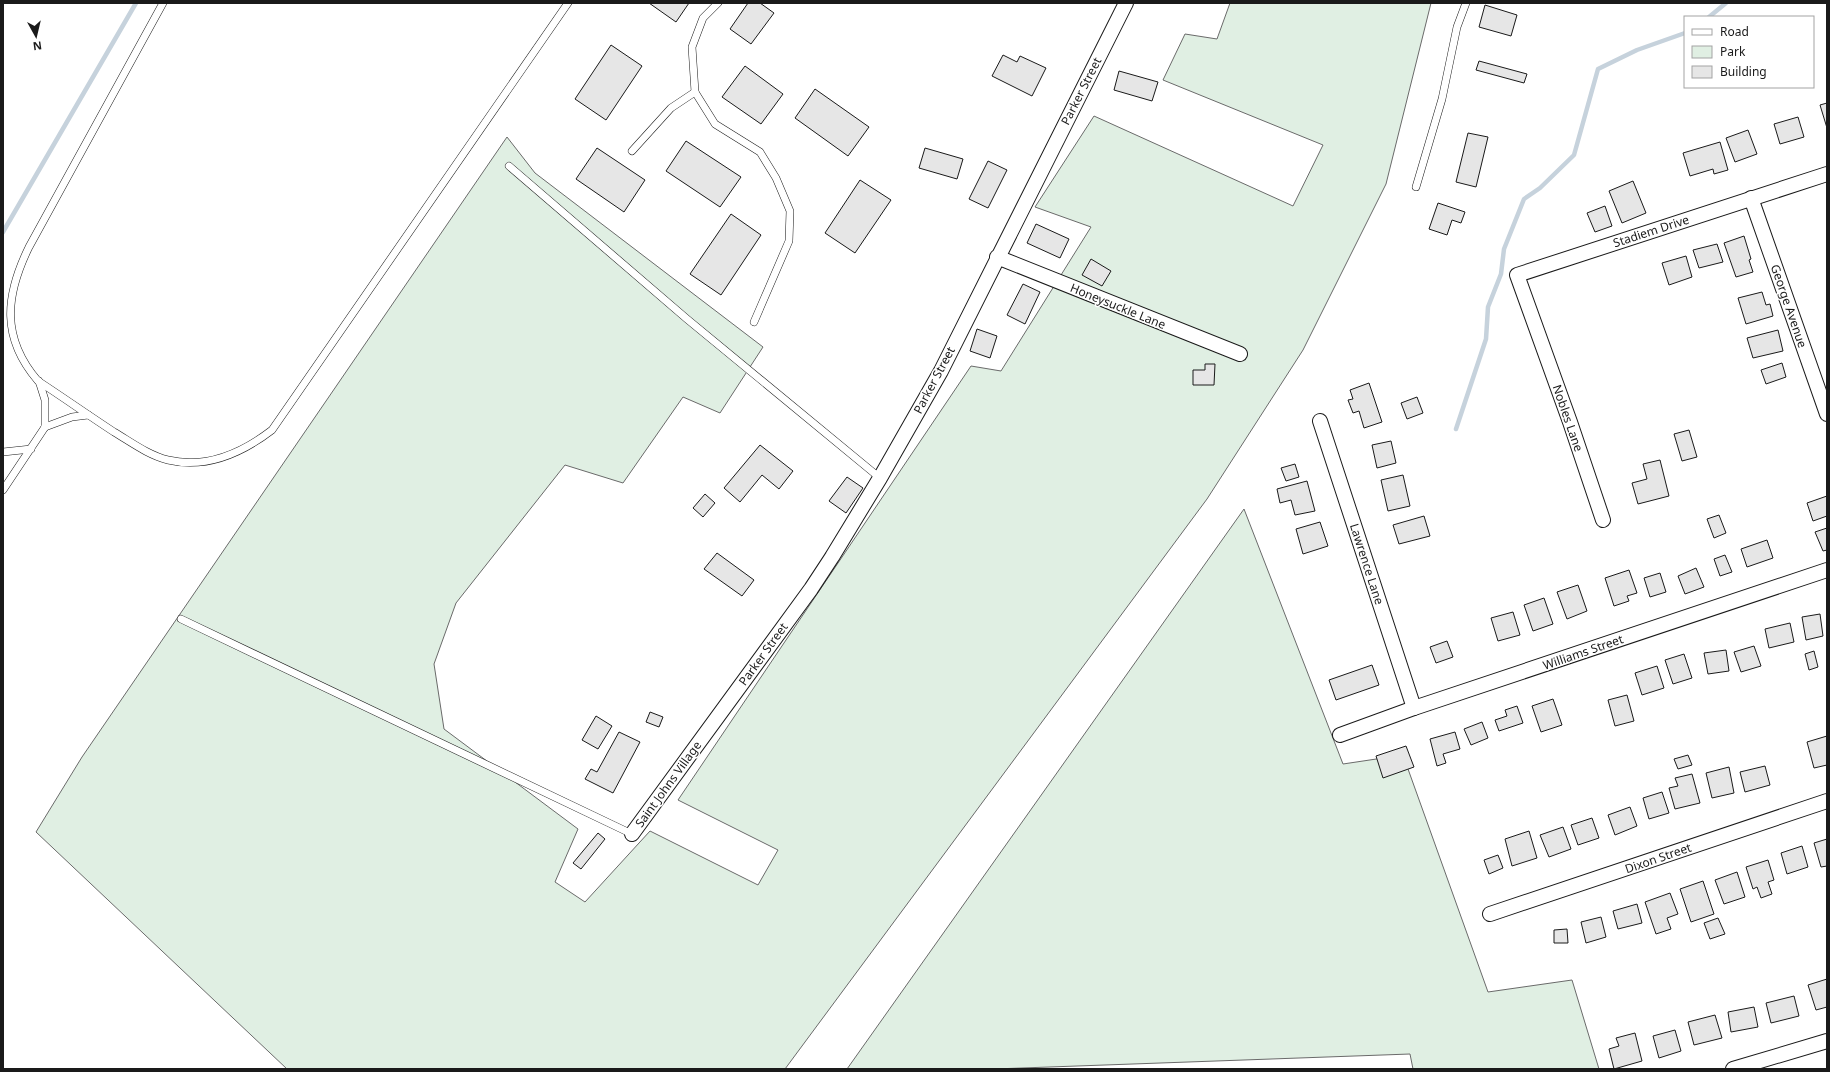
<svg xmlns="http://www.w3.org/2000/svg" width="1830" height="1072" viewBox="0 0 1830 1072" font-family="'Noto Sans',sans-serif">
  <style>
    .green { fill: #e0efe3; stroke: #6a6a6a }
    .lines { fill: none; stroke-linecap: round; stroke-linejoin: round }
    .stream { stroke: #c6d2dc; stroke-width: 4.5 }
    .building { fill: #e6e6e6; stroke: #1a1a1a }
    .service-casing { stroke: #1a1a1a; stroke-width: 8 }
    .minor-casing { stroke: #1a1a1a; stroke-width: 16 }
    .service { stroke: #fff; stroke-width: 7 }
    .minor { stroke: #fff; stroke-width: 14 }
    .labels { text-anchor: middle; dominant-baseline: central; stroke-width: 3; stroke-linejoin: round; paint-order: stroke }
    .street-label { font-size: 12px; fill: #1a1a1a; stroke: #fff }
  </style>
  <rect width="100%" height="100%" fill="#fff"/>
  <g class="green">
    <polygon points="1230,3 1431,3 1386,184 1303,350 1207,499 785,1069 287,1069 36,832 82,757 507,137 535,173 763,347 720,413 683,397 623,483 565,465 456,603 434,664 444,729 578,829 555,882 585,902 650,831 758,885 778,850 678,800 971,366 1001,371 1091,227 1035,207 1094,116 1293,206 1323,145 1163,80 1185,34 1217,39"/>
    <polygon points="1244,509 1343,764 1403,755 1488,992 1572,980 1599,1069 1413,1069 1410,1054 994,1069 847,1069"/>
  </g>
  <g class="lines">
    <g class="stream">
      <polyline points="1709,17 1726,3"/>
      <polyline points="3,232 136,3"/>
      <polyline points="1456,429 1486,339 1488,307 1501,274 1504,249 1524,199 1540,188 1574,155 1598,69 1637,50 1685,33"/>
    </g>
  </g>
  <g class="building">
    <polygon points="649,3 689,3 676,22"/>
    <polygon points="748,3 760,3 774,13 751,44 730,29"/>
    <polygon points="1485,5 1517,15 1511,36 1479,27"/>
    <polygon points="611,45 642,66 606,120 575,99"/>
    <polygon points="1003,55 1017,62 1020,56 1046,68 1032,96 992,76"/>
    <polygon points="1479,61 1527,74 1524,83 1476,70"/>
    <polygon points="745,66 783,94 761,124 722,97"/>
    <polygon points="1119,71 1158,82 1152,101 1114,90"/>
    <polygon points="815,89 869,127 848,156 795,118"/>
    <polygon points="1827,103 1827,128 1820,105"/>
    <polygon points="1798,117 1804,137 1780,144 1774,124"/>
    <polygon points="1748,130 1757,154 1735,162 1726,138"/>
    <polygon points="1468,133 1488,137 1476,187 1456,182"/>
    <polygon points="686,141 741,177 720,207 666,171"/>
    <polygon points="1720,142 1728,170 1714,174 1713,169 1690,176 1683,153"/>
    <polygon points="597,148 645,180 624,212 576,179"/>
    <polygon points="925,148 963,159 957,179 919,168"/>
    <polygon points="988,161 1007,170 988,208 969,199"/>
    <polygon points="860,180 891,200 855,253 825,233"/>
    <polygon points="1633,181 1646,213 1622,223 1609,191"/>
    <polygon points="1438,203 1465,212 1461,223 1452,220 1447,235 1429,229"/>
    <polygon points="1605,206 1612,226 1595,232 1587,213"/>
    <polygon points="731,214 761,235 721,295 690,274"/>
    <polygon points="1036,224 1069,239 1060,258 1027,243"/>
    <polygon points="1744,236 1751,259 1749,260 1753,272 1736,277 1724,243"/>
    <polygon points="1717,244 1723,262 1699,268 1693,250"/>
    <polygon points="1686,256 1692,277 1669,285 1662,263"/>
    <polygon points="1091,259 1111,271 1102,286 1082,275"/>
    <polygon points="1023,284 1040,292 1025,324 1007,315"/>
    <polygon points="1762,292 1766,305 1770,304 1773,316 1746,324 1738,298"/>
    <polygon points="977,329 997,336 990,358 970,351"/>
    <polygon points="1778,330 1783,351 1753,358 1747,338"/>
    <polygon points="1782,363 1786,377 1766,384 1761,370"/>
    <polygon points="1205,364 1215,364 1214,385 1193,385 1193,370 1205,370"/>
    <polygon points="1369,383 1382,422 1364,428 1359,411 1353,413 1348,400 1353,399 1350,390"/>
    <polygon points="1417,397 1423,413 1407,419 1401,403"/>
    <polygon points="1689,430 1697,457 1682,461 1674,434"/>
    <polygon points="1391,441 1396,463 1377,468 1372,445"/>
    <polygon points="760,445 793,471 779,489 762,475 740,502 724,488"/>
    <polygon points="1660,460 1669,496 1638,504 1632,483 1647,479 1643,464"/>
    <polygon points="1295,464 1299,477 1286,481 1281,468"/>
    <polygon points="1403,475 1410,506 1388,511 1381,480"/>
    <polygon points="847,477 863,488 846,513 829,501"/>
    <polygon points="1307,481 1315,511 1295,515 1291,500 1280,503 1277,489"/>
    <polygon points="705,494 715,503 703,517 693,508"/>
    <polygon points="1827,496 1827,516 1813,521 1807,503"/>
    <polygon points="1719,515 1726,533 1714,538 1707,519"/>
    <polygon points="1424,516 1430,536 1399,544 1393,525"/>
    <polygon points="1320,522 1328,546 1303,554 1296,529"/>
    <polygon points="1827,528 1827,550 1823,551 1815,532"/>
    <polygon points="1767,540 1773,558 1747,567 1741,549"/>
    <polygon points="717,553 754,580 742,596 704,569"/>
    <polygon points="1725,555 1732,572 1720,576 1714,559"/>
    <polygon points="1696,568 1704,587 1685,594 1678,576"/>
    <polygon points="1629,570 1637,593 1627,596 1629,601 1614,606 1605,578"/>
    <polygon points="1660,573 1666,592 1650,597 1644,578"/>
    <polygon points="1578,585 1587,611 1567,619 1557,592"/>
    <polygon points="1544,598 1553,624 1533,631 1524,605"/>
    <polygon points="1513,612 1520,635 1498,641 1491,618"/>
    <polygon points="1820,614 1823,636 1806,640 1802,617"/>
    <polygon points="1790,623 1794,642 1769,648 1765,629"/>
    <polygon points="1447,641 1453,657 1436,663 1430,647"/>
    <polygon points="1754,646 1761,666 1741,672 1734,652"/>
    <polygon points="1726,650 1729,671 1708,674 1704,653"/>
    <polygon points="1814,651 1818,667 1809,670 1805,654"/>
    <polygon points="1684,654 1692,678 1673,684 1665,660"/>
    <polygon points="1372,665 1379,685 1336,700 1329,680"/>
    <polygon points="1657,666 1664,688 1642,695 1635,673"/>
    <polygon points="1627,695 1634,721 1615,726 1608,700"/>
    <polygon points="1553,699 1562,725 1541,732 1532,706"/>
    <polygon points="1517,706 1523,723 1499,731 1495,720 1507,716 1505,710"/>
    <polygon points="650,712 663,717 659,727 646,722"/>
    <polygon points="596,716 612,726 598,749 582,740"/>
    <polygon points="1482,722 1488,738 1471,745 1464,729"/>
    <polygon points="619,732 640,742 613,793 585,779 591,769 597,772"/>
    <polygon points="1455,732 1460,749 1443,754 1446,763 1437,766 1430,739"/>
    <polygon points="1827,736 1827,765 1814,768 1807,742"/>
    <polygon points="1406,746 1414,767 1383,778 1376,756"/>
    <polygon points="1688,755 1692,765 1678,769 1674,759"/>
    <polygon points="1765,766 1770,785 1745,792 1740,772"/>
    <polygon points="1729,767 1734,793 1712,798 1706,773"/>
    <polygon points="1692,774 1700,803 1675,809 1669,788 1678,786 1675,778"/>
    <polygon points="1662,792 1669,813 1649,819 1643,798"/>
    <polygon points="1630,807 1637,826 1615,835 1608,815"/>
    <polygon points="1592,818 1599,838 1578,845 1571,825"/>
    <polygon points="1563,827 1571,849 1549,857 1540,835"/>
    <polygon points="1529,831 1537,858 1512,866 1505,839"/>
    <polygon points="598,833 605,839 581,869 573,863"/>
    <polygon points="1827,839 1827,866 1821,867 1814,843"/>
    <polygon points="1802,846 1808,867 1787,874 1781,853"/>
    <polygon points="1498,855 1503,868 1489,874 1484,860"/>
    <polygon points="1768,860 1774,880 1768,882 1772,894 1761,898 1757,887 1753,889 1746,867"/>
    <polygon points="1737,872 1745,897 1724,904 1715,880"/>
    <polygon points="1703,881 1714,914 1691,922 1680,889"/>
    <polygon points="1670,893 1678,914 1667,918 1671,929 1656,934 1645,902"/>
    <polygon points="1637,904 1642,923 1618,929 1613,911"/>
    <polygon points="1601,917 1606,937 1586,943 1581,922"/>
    <polygon points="1718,918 1725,934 1710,939 1704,923"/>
    <polygon points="1567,929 1568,943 1554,943 1554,930"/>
    <polygon points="1827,979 1827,1007 1816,1010 1808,985"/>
    <polygon points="1794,996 1799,1016 1771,1023 1766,1003"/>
    <polygon points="1754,1007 1758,1027 1731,1032 1728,1012"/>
    <polygon points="1715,1015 1722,1038 1694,1045 1688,1022"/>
    <polygon points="1675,1030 1681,1051 1659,1058 1653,1036"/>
    <polygon points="1635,1033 1642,1061 1614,1069 1609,1049 1619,1046 1616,1038"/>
  </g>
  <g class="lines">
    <g class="service-casing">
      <g id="service">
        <path d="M163 3 29 247C5 296 1 338 38 381 64 398 88 415 114 432 131 442 148 455 168 460 206 469 242 453 272 430L568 3"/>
        <polyline points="718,3 703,18 692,47 695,92 715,124 760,152 776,178 790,211 789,241 754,322"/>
        <polyline points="632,151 671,108 695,92"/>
        <polyline points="509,166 687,319 880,478"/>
        <polyline points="1416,187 1442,99 1457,27 1466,3"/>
        <polyline points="45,427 72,417 88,415"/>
        <polyline points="3,452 31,449"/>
        <polyline points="3,490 45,427 45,400 39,381"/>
        <polyline points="181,619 632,834"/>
      </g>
    </g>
    <g class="minor-casing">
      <g id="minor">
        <polyline points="1751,198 1827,414"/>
        <polyline points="997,257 1240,354"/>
        <polyline points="1320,421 1414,708"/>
        <polyline points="1603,520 1570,422 1517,275 1827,174"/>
        <polyline points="1340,735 1414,708 1827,570"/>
        <polyline points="632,834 811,589 832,557 880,478 941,371 1126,3"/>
        <polyline points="1490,914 1827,801"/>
        <polyline points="1733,1069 1827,1041"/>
      </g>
    </g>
    <use href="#service" class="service"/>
    <use href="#minor" class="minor"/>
  </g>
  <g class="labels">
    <g class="street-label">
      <text transform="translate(1081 91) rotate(-63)">Parker Street</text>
      <text transform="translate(1651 231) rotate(-18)">Stadiem Drive</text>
      <text transform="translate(1118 306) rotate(22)">Honeysuckle Lane</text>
      <text transform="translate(1789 306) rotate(71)">George Avenue</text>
      <text transform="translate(934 380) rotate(-62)">Parker Street</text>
      <text transform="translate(1568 418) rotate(71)">Nobles Lane</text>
      <text transform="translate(1367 564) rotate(72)">Lawrence Lane</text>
      <text transform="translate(1583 652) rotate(-19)">Williams Street</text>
      <text transform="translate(763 654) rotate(-54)">Parker Street</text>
      <text transform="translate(668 784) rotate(-54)">Saint Johns Village</text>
      <text transform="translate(1658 858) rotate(-19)">Dixon Street</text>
    </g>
  </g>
  <rect width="1830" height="1072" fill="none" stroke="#1a1a1a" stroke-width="8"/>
  <rect x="1684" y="16" width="130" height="72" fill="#ffffff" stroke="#a3a3a3"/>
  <rect x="1692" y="29" width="20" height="6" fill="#ffffff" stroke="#a3a3a3"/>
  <text x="1720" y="36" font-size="12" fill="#1a1a1a">Road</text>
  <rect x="1692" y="46" width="20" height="12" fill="#e0efe3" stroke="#a3a3a3"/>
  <text x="1720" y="56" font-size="12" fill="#1a1a1a">Park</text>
  <rect x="1692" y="66" width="20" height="12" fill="#e6e6e6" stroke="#a3a3a3"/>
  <text x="1720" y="76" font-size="12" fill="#1a1a1a">Building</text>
  <g transform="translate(36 36) rotate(172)" stroke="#ffffff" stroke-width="3" paint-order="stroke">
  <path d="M0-3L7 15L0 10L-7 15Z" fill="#1a1a1a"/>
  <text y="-6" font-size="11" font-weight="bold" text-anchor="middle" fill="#1a1a1a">N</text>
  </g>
</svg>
